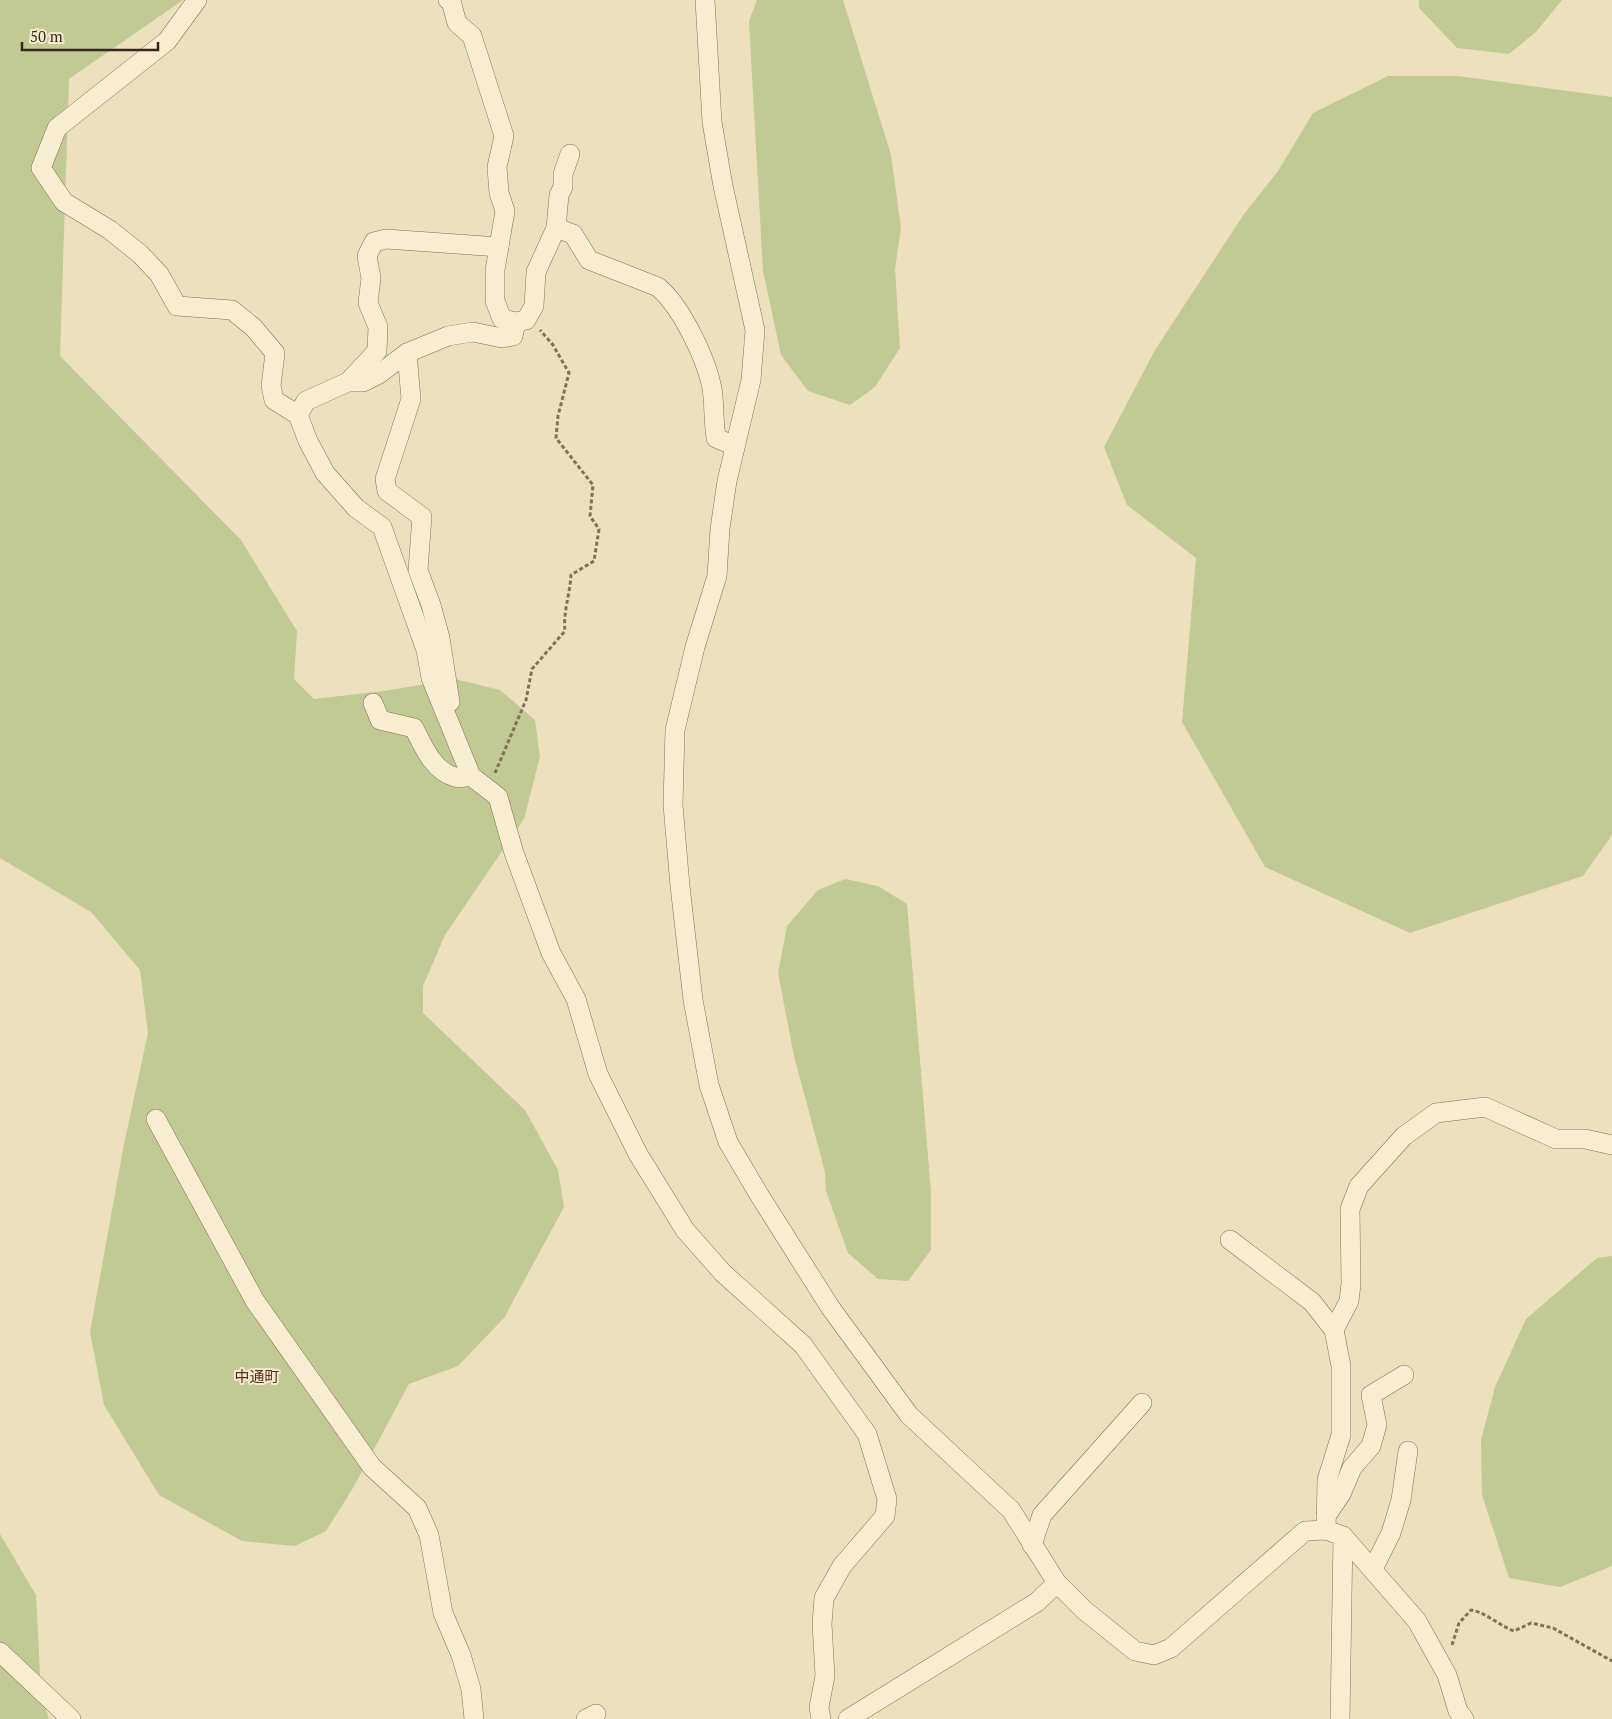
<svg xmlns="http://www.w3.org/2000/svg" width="1612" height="1719" viewBox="0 0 1612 1719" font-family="'PT Serif','Noto Sans JP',serif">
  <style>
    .green { fill: #c2ca93 }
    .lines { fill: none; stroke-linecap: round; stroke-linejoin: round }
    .minor-casing { stroke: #847057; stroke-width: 20 }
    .path { stroke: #847057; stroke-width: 3; stroke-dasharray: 4 2.5; stroke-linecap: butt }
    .minor { stroke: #f8edd1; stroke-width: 19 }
    .labels { text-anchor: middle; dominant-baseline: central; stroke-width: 4; stroke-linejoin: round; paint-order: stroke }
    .quarter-label { font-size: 15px; fill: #5f2c1c; stroke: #f4eacd }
  </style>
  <rect width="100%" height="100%" fill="#ece0be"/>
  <g class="green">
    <polygon points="0,0 183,0 69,79 60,356 241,540 297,631 294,679 314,699 384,691 455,679 500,690 535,720 540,757 524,819 445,935 423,986 423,1013 525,1110 558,1170 564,1207 504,1318 458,1366 409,1384 353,1488 326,1531 295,1546 242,1541 159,1495 104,1405 90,1332 124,1144 148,1033 140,970 91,912 0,858"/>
    <polygon points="757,0 843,0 891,155 901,228 895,269 900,348 875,387 850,405 808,391 781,355 763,271 749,21"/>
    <polygon points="1419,0 1562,0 1536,32 1509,54 1457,48 1419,8"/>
    <polygon points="1388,76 1458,76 1612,97 1612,835 1583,876 1410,933 1265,867 1182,722 1196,558 1127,505 1104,447 1155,350 1244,214 1278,171 1313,113"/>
    <polygon points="845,879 878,886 907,904 931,1192 931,1250 908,1281 878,1279 848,1253 826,1191 825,1172 794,1056 778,973 787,926 818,890"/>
    <polygon points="1612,1256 1612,1566 1560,1587 1509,1578 1482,1495 1481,1440 1495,1387 1526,1319 1597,1258"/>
    <polygon points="0,1534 36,1595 41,1694 49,1719 0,1719"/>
  </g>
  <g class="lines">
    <g class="minor-casing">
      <g id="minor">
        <polyline points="197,0 167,41 57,128 41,168 64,202 110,230 140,254 159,274 177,306 232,310 254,328 275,353 271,386 274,400 298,415 308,441 325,473 356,508 382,527 426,650 431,678 471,776 498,797 514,853 551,953 576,999 598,1074 638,1154 685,1230 723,1273 803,1345 867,1434 887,1499 885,1516 842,1566 824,1598 822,1624 825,1676 819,1707 821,1719"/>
        <polyline points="448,0 451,1 457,23 472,36 504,136 497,167 499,193 505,211 495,270 495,301 502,319 516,322 526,320 534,306 536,272 556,228 559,195 563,187 563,174 570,154"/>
        <polyline points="705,0 712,122 723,186 755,330 751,380 727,481 720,529 717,576 695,647 675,730 673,805 680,886 693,1000 709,1085 728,1142 758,1193 830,1307 909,1415 1011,1510 1057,1583 1084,1610 1135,1651 1154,1655 1171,1648 1305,1531 1326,1530 1343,1536 1417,1621 1447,1675 1458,1711 1464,1719"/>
        <path d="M556 228 573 234 589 260 658 287C682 307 710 365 713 396 714 410 714 424 716 438L735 446"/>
        <polyline points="407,353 411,399 385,479 387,491 422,517 418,570 431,605 440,638 450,702"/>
        <polyline points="348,382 377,351 378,327 368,303 371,278 367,256 374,242 386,239 499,247"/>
        <polyline points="298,415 306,401 348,382 363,382 379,374 407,353 448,336 473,332 502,338 513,336 516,322"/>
        <path d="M373 703 380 720 414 728C423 746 433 771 455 777 459 779 466 777 471 776"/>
        <polyline points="156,1119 255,1301 372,1467 417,1508 429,1535 443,1613 461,1655 471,1689 474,1719"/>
        <polyline points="1230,1240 1312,1302 1334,1330 1341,1366 1341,1435 1327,1480 1326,1530"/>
        <polyline points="1334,1330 1349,1301 1351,1284 1350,1209 1359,1186 1404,1136 1436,1113 1485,1107 1556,1139 1585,1139 1612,1145"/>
        <polyline points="1326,1516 1341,1494 1352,1468 1371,1446 1377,1425 1371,1395 1404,1375"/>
        <polyline points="1032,1545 1042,1515 1142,1403"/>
        <polyline points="1373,1569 1391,1533 1401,1500 1408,1451"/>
        <polyline points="0,1652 71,1719"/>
        <polyline points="586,1719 596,1714"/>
        <polyline points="848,1719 1037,1602 1057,1583"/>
        <polyline points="1340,1719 1343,1536"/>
      </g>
    </g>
    <g class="path">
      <path d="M495 773 526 700 532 669 565 631C563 612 570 594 571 575L594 561 599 529 590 516 593 485 556 438 558 416 569 373 553 345 540 330"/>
      <path d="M1452 1645 1459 1623 1471 1610C1487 1613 1498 1625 1514 1631L1531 1623 1553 1628 1612 1661"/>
    </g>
    <use href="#minor" class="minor"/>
  </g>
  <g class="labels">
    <g class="quarter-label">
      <text x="257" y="1376">中通町</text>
    </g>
  </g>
  <path d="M22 42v8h136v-8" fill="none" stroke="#34281c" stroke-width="2.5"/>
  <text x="30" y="42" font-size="15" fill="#34281c" stroke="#f4eacd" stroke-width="4" paint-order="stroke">50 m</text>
</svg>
